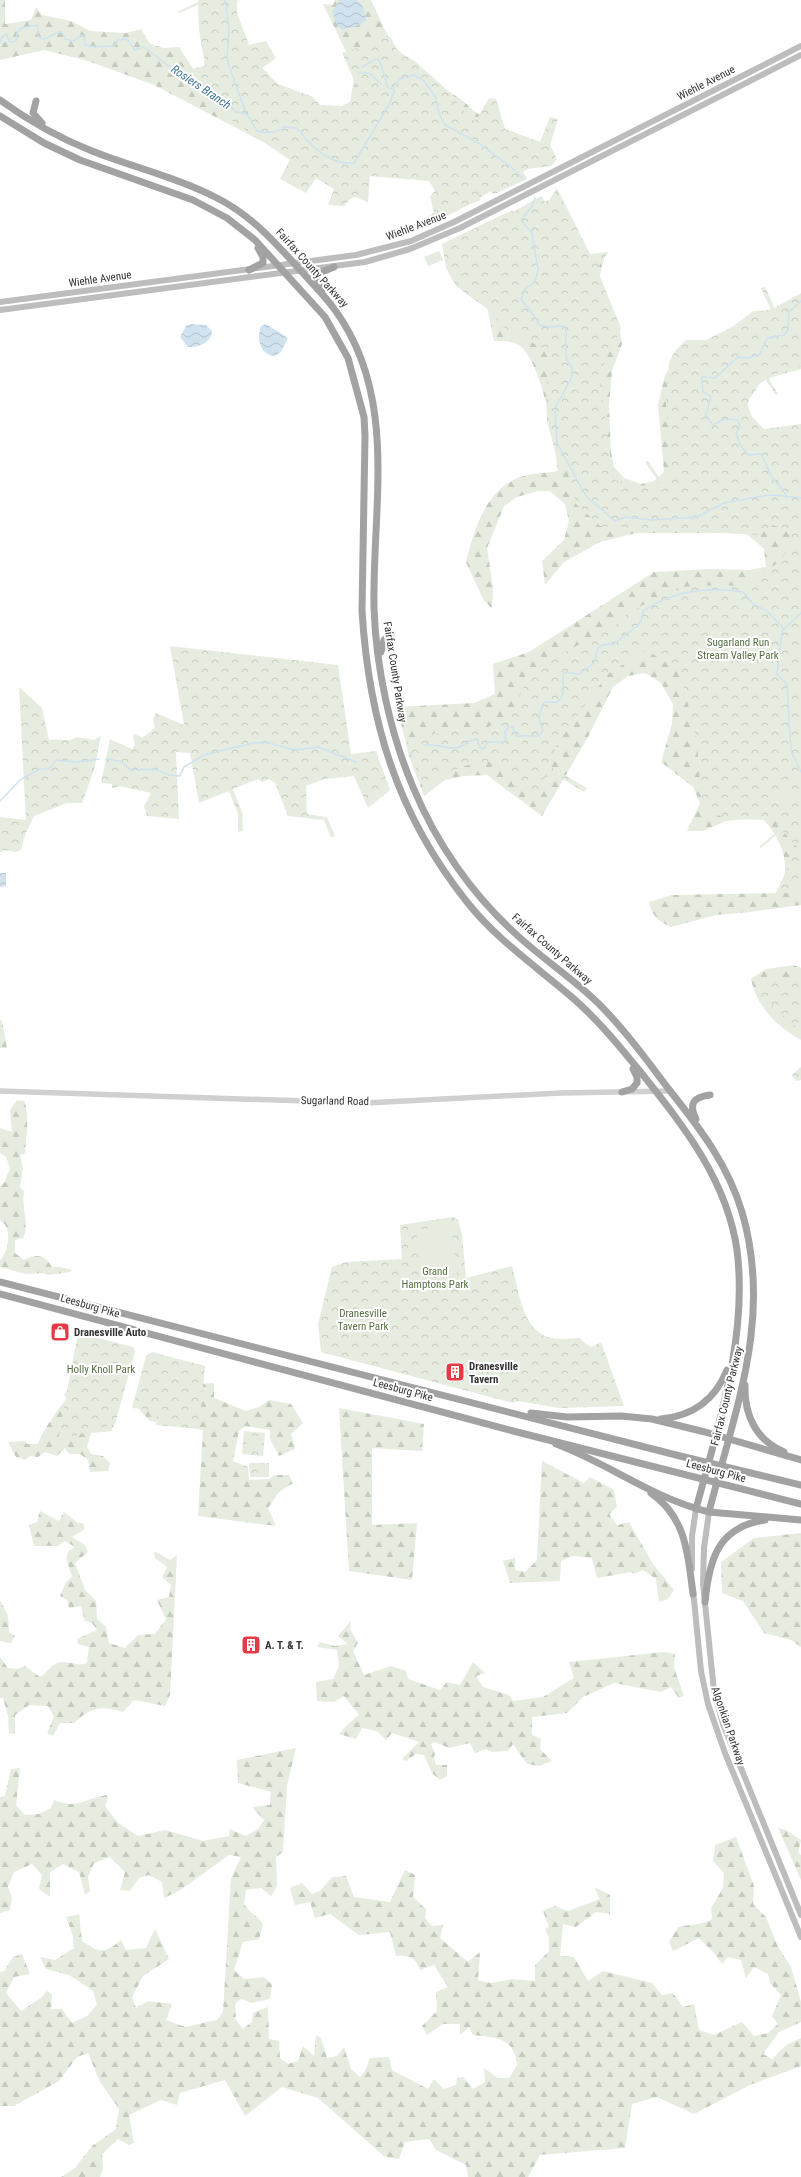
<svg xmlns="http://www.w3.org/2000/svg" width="801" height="2177" viewBox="0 0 801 2177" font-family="'Roboto Condensed',sans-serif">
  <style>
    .forest { fill: url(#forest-firs) }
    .park { fill: url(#park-crowns) }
    .garden { fill: #e6ecdf }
    .water { fill: url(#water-waves) }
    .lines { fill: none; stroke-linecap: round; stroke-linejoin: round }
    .stream { stroke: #cfe2ee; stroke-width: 1.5 }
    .tertiary { stroke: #d0d0d0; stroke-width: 5.5 }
    .secondary { stroke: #bdbdbd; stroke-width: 6 }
    .trunk { stroke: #a2a2a2; stroke-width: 7 }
    .labels { text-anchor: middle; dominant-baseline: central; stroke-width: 4; stroke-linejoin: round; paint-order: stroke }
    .street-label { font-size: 11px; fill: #333; stroke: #fff }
    .park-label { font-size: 11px; fill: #56703f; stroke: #fff }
    .poi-label { font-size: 11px; font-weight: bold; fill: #333; stroke: #fff; text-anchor: start }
    .water-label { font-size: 12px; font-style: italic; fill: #3f7597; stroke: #fff }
  </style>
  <defs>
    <pattern id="forest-firs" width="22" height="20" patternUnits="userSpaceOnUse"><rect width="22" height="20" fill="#e6ecdf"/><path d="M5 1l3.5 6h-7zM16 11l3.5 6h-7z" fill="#c6cbc0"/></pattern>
    <pattern id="park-crowns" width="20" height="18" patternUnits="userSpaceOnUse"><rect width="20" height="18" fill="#e6ecdf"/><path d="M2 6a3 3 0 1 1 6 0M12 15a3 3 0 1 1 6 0" fill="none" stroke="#c6cbc0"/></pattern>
    <pattern id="water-waves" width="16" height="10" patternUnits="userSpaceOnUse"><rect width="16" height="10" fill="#cfe2ee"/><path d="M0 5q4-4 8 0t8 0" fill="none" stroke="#b2c2cd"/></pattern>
  </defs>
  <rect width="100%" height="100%" fill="#fff"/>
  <g class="forest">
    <path d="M0 0H5V24L31 20 36 7 42 15 71 21 90 31 126 33 141 29 150 44 164 48 179 47 193 69 205 66 199 29 235 11 242 36 264 78 322 116 350 104 355 70 323 4 333 5 335 0H371L392 45 434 82 462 100 474 111 544 156C520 172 434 233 408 227L436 212 478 165 263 142 154 85 88 61 44 50 0 60Z"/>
    <path d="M577 253 605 255 597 287 619 325 622 344 612 371 609 406 611 452 614 467 624 478 641 484 654 481 664 472 658 405 665 375 676 359 753 316 776 307 801 293V369C784 375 760 376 750 394 748 399 748 408 748 413L766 437 801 426V905L750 912 716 915 671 927C658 921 652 916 649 902L672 895 775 893 783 887C789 860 782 841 764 820L747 819 726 821 703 831H687L700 803 693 787 661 762 672 724 673 704 661 683 645 673 628 676 613 687 588 737 542 816 487 775 464 776 445 780 424 796 409 756 397 707 474 703 495 694 493 664 529 652 654 572 708 569 749 570 766 567 764 549 746 533H636L600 542 564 562 545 585 542 561 564 540 569 521 565 504 550 491H538L517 497 504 506 487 548 493 588 492 609 483 599 466 562C475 527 487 484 527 475 537 473 548 473 558 471 555 445 542 353 515 343 509 341 500 341 494 341L486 301Z"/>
    <path d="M794 965 801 968V1040C776 1026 757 1007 751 979L766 969Z"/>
    <polygon points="0,1020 2,1021 7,1048 0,1048"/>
    <path d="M17 1100 24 1101C30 1112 26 1140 25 1153L20 1155 23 1168 20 1187 24 1192C21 1206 30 1225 23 1238L15 1240V1253L24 1260C37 1253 45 1255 52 1267H60L72 1270 70 1272 48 1275 43 1273 26 1274 0 1267V1260C9 1252 13 1226 0 1221V1186L4 1183 10 1168 6 1157 0 1153V1128L12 1132 10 1110Z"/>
    <path d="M128 1372 112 1431 91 1433 87 1447 91 1454 103 1456 110 1463 108 1471 90 1472 88 1460 80 1454H69L65 1448 57 1456 45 1452 38 1457 30 1456 25 1460 16 1457 8 1442 25 1441 27 1444H38C40 1435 60 1405 67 1399L64 1394 69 1390Z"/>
    <polygon points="214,1383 214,1398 246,1411 259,1407 269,1400 291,1404 303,1423 291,1434 295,1449 279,1456 270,1439 270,1430 245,1426 239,1431 233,1461 248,1467 249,1480 269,1479 275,1475 289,1475 293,1483 279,1492 268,1508 276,1526 198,1516 203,1430 150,1421 136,1406 200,1384"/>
    <polygon points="339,1408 424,1424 422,1451 372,1448 372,1525 417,1523 412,1580 349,1571"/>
    <polygon points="542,1461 584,1483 590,1477 614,1490 617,1507 609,1514 617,1525 629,1522 653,1564 674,1590 668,1599 659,1602 656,1579 643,1570 634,1574 631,1572 597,1578 592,1558 572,1556 561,1561 560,1581 510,1583 503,1561 515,1558 515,1570 525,1572 537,1560"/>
    <path d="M40 1511 59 1521 64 1512 78 1523H83L85 1529 72 1537 85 1545 88 1552 75 1563 85 1590 96 1601 97 1619 106 1627 109 1643 125 1648 138 1635 155 1634 166 1619 157 1600 169 1597 171 1585 162 1577 167 1567 155 1558 154 1551 170 1560 177 1555 170 1695 165 1706 134 1700 123 1712C102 1705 91 1707 74 1723H60L53 1736 47 1733 54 1717 48 1706 29 1705 15 1715V1734L9 1733 8 1716 3 1698H0V1657L8 1668 17 1669 25 1666 40 1677C48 1673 51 1663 61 1662 71 1661 77 1667 87 1663L89 1647 78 1644 77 1639 97 1630 92 1623 85 1621 81 1606 69 1608 67 1600 60 1596 66 1582 72 1577 66 1558 69 1551 75 1547 65 1541 58 1546H34L29 1525 37 1522Z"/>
    <polygon points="801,1533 801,1647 791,1640 764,1633 743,1601 722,1593 721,1562 754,1538"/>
    <polygon points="0,1600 8,1616 9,1632 15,1636 11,1643 0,1641"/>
    <polygon points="351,1621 350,1629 358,1643 353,1651 364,1675 391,1666 406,1671 408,1679 440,1690 447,1682 460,1685 473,1662 485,1673 476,1676 483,1687 509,1695 513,1701 543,1697 574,1678 569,1662 663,1652 675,1654 674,1668 684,1696 679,1698 671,1687 661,1692 614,1683 583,1697 567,1713 532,1717 532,1735 541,1739 540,1749 552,1761 539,1766 527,1764 513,1744 508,1751 492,1752 486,1749 475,1753 470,1743 449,1748 435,1742 431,1744 435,1754 434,1757 436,1765 447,1765 447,1776 440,1780 432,1773 424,1755 416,1754 406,1761 402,1759 419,1742 392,1733 386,1740 377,1731 362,1728 356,1739 339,1734 347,1725 359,1715 344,1696 334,1702 317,1701 316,1682 333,1679 339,1666 337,1650 317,1647 320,1642 335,1646 348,1644 338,1636"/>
    <path d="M296 1748 287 1786 283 1852 276 1857 277 1886 271 1896 261 1888 246 1890 244 1904C250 1913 257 1916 263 1924L259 1939 243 1942 234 1970 244 1979 264 1977 272 1985 270 1999 252 2003 241 1999 235 2004 236 2020 243 2029 252 2022 253 2013 268 2007 269 2039 279 2041 280 2058 288 2064 298 2061 303 2046 314 2056 316 2035 321 2038 327 2058 337 2056 344 2047 351 2069 360 2077 365 2071 370 2058 389 2057 392 2070 428 2089 434 2079 444 2089 456 2085 457 2078 463 2077 473 2089 485 2082 484 2068 498 2078H509L517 2065C514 2037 497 2038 473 2035L469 2027 460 2035V2024H443L427 2035 422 2026 437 2011 436 1992 448 1987 434 1965 420 1970C415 1957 409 1955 396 1956L390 1932 359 1935 330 1914 315 1918 310 1902 295 1905 290 1888 302 1883 312 1894 320 1891 332 1877 346 1876 354 1897 390 1902 405 1870 415 1875 413 1897 426 1909 425 1918 432 1926 443 1925 440 1938 468 1962 480 1952 478 1980 491 1983 512 1979 535 1981V1965L549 1951V1938L545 1929 549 1927 543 1911 555 1906 568 1911 600 1899 594 1887 610 1895V1914L596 1912 576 1927 563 1924 560 1956 574 1957 588 1981 603 1971 652 1983 662 1995 673 1993 683 2007 694 2004 699 2030 714 2035 742 2022 754 2036 768 2033 778 2024 772 2016 781 1995 770 1983 768 1974 754 1967 746 1978 741 1960 728 1957 722 1964 713 1952 699 1938 673 1951 669 1942 678 1927C690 1924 700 1926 712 1919L711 1908 723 1888 724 1873 713 1861 715 1845 736 1837 754 1886 753 1904 766 1917 778 1947 791 1967 801 2002V2022L779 2032 763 2054 772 2059 786 2045 801 2038V2066L750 2085 694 2114 657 2097 632 2104 625 2148 540 2155 528 2177H468L466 2165 436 2150 429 2139 405 2142 399 2159 385 2157 318 2098 282 2087 245 2116 225 2080 180 2093 177 2105 161 2100 129 2115 134 2143 129 2145 118 2139 102 2154 103 2168 100 2177H61L75 2168 92 2146 116 2129 119 2109 100 2082 88 2053 77 2057 59 2081 14 2106H0V1972L4 1971 13 1957 22 1954 30 1974 14 1977 6 1993 21 2011 42 1997 47 1991 52 1994 51 2009H62L72 2023 87 2016 97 2005 93 1991 69 1975 46 1969 40 1957 55 1960 74 1948 73 1936 66 1917 79 1914 82 1941C99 1953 105 1954 121 1940L126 1950 146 1948 155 1929 169 1959 143 1976 132 1997 136 2008 148 2001 172 2004 166 2020 185 2027 217 2020 223 2012 231 1878 241 1857 229 1855 179 1891 164 1898 162 1882 149 1875 139 1878 130 1891 120 1890 125 1872 110 1857 94 1863 88 1877 90 1891 85 1895 79 1872 63 1864 50 1872V1897L39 1889 42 1875 32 1864 14 1872 8 1887 12 1898 10 1910 0 1913V1797L5 1796 11 1769 20 1768 16 1805 25 1815 39 1814 51 1808 54 1800C78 1810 85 1798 107 1795L108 1799 105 1806 117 1822 138 1836 165 1830 203 1841 229 1836 230 1829 246 1836 258 1829 264 1820 252 1807 270 1805 271 1792 238 1783 237 1760Z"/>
    <polygon points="778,1828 786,1830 801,1840 798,1853 801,1855 801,1880"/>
  </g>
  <g class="park">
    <polygon points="198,0 239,0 237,1 237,13 249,45 266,41 276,58 262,68 278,84 313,97 320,105 342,106 359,97 356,84 342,53 390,37 398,51 417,63 457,99 457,105 475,122 489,98 496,99 505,129 540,142 550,117 558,119 550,145 557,159 551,166 528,169 523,172 527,179 494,194 488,190 479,195 481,200 435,217 430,197 435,191 429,181 370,176 368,202 355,197 350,199 344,206 328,205 334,189 316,178 306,193 280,179 290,160 227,117 236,112 211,92 199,88 188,77 192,69 206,66 199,28 198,5 179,13 177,12 198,2"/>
    <path d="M557 188 590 254 608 252 597 269 621 328 599 374 613 479C630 487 641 488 659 482L645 462 648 461 661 480 666 478 672 467 666 404 669 362 675 351 686 340H706L734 326 753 311 771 310 761 288 765 287 775 309 801 294V366L767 376 778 394 776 395 764 377 747 403 752 417 764 429 801 424V893H776L797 847 782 830 761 848 759 847 781 828 772 817H723L702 810 697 742 680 671 646 650 608 674 567 730 556 747 549 766 587 788 584 792 548 770 538 795 513 785 508 766 484 761 461 767 440 776 426 795 406 742 421 738 429 731 435 734 488 727 513 711 530 673 570 649 612 629 629 612 679 587 720 585 741 586 781 561 790 543 789 530 772 525 760 535 600 526 576 504 567 470 556 455 547 421 546 398 550 351 509 332 499 323 494 314 456 286 446 268 442 244 512 210 513 212 541 196 545 202 550 199Z"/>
    <polygon points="170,646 338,665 351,754 376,751 390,790 368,808 354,776 324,779 306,786 307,814 327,817 335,836 331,838 324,820 288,816 275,783 269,779 262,782 258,779 233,789 242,812 243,831 238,832 238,814 229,791 199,803 190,753 176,752 179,819 147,816 144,806 151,793 120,786 112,788 112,784 101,783 110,739 132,749 135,745 133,735 136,734 142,738 155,728 153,719 156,713 184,725"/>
    <path d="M19 687 42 708 49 740C59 738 68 743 77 737L94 740 101 736 94 770 82 803H67L34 816 25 835 21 850 16 852 4 850 0 852V817L26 820Z"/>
    <polygon points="801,977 801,1032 756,991 769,982"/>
    <polygon points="801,1067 801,1080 796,1081 792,1075"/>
    <path d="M453 1217 458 1220 462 1234 466 1278 512 1266C519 1290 522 1333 552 1338 561 1340 571 1338 580 1338L586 1344 592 1347 601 1342 624 1406 559 1408 518 1401 513 1403 321 1352 318 1324 332 1267 346 1262 402 1259 400 1225Z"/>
    <polygon points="78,1333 133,1347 135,1352 115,1424 58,1440"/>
    <polygon points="152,1352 205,1366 199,1429 156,1425 157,1411 132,1408 146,1356"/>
    <polygon points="244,1431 265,1433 263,1456 242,1454"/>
    <polygon points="249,1463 269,1463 269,1477 250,1477"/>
  </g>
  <g class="garden">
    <polygon points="411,110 417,116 407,127 400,121"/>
    <polygon points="439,251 443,260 428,266 424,257"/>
    <polygon points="784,789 795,800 788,807 777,796"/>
    <polygon points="451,1226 458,1283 424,1288 416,1230"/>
    <polygon points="247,1435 254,1436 252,1451 246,1450"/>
    <polygon points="256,1436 263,1436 261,1451 255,1451"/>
  </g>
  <g class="water">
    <polygon points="340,0 357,0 363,7 366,21 354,27 342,30 337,25 332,12"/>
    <path d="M191 324 206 325 212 331C212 342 198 348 188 347L180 337 186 326Z"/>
    <path d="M266 324 288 338 281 352 275 356C260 355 256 339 261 326Z"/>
    <polygon points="0,873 6,873 6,886 0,887"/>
  </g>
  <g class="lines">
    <g class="stream">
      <path d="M225 0 229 29 227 57 229 66 246 113 257 131C269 133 274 134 284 127L297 128C310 145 331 166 354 163L390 103 394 91 393 87 400 79 414 75 424 81 436 98 439 114 445 125 480 144 511 167 523 179"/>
      <path d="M0 43 2 37 6 34 10 42 16 41 17 33 21 28 37 25 38 36 42 39C50 39 53 32 62 32L65 39 74 41 81 35 84 37 85 45 95 47 114 46 118 40 127 39 135 50 144 47 170 67 179 71 200 90 210 93 220 102 228 103 236 112 246 113"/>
      <polyline points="378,59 381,64 388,88 393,89"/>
      <polyline points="362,67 376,59"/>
      <polyline points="359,73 369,73 381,84"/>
      <path d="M535 198 532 206 521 220 532 233 538 270 535 282 525 289 521 299C527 309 535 313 539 325L549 327 563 326 566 329V358L572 368V377L555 408 557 443 586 496 615 521 626 517 651 520 697 517 724 503 763 496 773 495 801 498"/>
      <path d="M787 498C783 486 780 488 774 480 768 472 767 463 761 454L748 455 740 445 736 433 740 426 737 420 725 419 713 425 706 415 711 397 703 392 702 377 715 378 738 357 749 358 760 354 767 338 784 335 788 330 789 312 801 301"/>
      <polyline points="801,613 782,631 777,674 787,684 791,751 801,772"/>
      <path d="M424 745C435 743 445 749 456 748 464 747 469 739 477 739L480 748 483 749 488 742H503L506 739 505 731 509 727H513L516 736H539L543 730 539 718 543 703C548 701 552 703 556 702 569 697 560 680 564 672L579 674 594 663 598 648 603 645 614 644 638 625 641 621 643 611C674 591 706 586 743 592L753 604 767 611 784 629"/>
      <polyline points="106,759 120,761 131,770 154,769 169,775 180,776 184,767 204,755 253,743 265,742 295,750 318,747 356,762"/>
      <polyline points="0,801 20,780 40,769 49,769 56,760 77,762 99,759"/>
    </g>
    <polyline class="tertiary" points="0,1091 366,1103 561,1093 671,1091"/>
    <g class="secondary">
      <polyline points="0,302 356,255 411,241 454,222 801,46"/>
      <polyline points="0,310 365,262 410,249 460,228 801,55"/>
      <polyline points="709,1512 704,1548 703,1584 714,1691 723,1724 801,1915"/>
      <polyline points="692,1569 692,1536 696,1509"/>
      <polyline points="693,1590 701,1671 708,1704 725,1753 801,1937"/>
    </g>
    <g class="trunk">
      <path d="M0 100C29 121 59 138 92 151 132 167 176 177 215 197 250 214 275 242 301 271 313 284 325 296 335 310 399 398 372 507 374 608 376 667 390 733 413 787 436 843 473 896 518 936 544 960 574 979 599 1004 626 1031 648 1062 671 1092 701 1130 728 1165 742 1212 773 1318 735 1409 709 1512"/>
      <polyline points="36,101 33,113 42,123"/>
      <path d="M0 116 44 143 80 160 193 200 227 218 255 240 325 317 348 358 364 417 365 436 362 611C369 722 397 814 467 902 497 940 537 967 574 999 600 1022 621 1048 643 1075 685 1128 727 1181 737 1250 748 1337 718 1426 696 1509"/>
      <polyline points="249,270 263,263 263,257 258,248"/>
      <polyline points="322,290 317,281 317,274 334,267"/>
      <polyline points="381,652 384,640 391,634"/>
      <polyline points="622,1092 632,1089 637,1083 637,1077 633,1069"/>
      <path d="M696 1119C688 1103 694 1097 710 1095"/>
      <polyline points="0,1282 680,1456 801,1485"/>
      <polyline points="0,1294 521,1433 801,1504"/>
      <path d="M745 1385C744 1415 756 1440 784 1452"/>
      <polyline points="531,1413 567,1417 621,1416 652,1419 705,1432 801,1460"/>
      <path d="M661 1419C692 1416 715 1400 727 1370"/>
      <path d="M556 1444C608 1463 654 1499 709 1512L801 1520"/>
      <path d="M651 1493C686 1517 688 1554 693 1594"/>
      <path d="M705 1602C709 1561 717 1527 765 1520"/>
    </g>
  </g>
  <defs>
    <g id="shop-square" transform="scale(1)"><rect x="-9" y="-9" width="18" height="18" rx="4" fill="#e63946" stroke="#fff"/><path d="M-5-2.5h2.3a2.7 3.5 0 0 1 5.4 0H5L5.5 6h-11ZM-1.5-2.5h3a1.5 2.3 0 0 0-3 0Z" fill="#fff"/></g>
    <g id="building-square" transform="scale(1)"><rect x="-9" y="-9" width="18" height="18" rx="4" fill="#e63946" stroke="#fff"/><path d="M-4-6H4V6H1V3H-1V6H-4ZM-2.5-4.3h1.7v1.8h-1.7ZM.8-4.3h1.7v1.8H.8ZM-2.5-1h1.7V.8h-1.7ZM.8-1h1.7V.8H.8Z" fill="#fff"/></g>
  </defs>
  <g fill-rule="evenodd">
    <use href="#shop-square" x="60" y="1332"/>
    <use href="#building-square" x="455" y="1372"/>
    <use href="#building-square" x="251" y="1645"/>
  </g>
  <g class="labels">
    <g class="street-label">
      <text transform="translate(706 83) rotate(-27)">Wiehle Avenue</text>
      <text transform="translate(416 226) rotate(-21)">Wiehle Avenue</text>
      <text transform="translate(312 268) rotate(48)">Fairfax County Parkway</text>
      <text transform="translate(100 279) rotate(-8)">Wiehle Avenue</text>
      <text transform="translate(395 672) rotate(81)">Fairfax County Parkway</text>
      <text transform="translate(552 949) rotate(41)">Fairfax County Parkway</text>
      <text transform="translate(335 1101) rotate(1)">Sugarland Road</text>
      <text transform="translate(90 1306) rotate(16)">Leesburg Pike</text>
      <text transform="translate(403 1390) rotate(15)">Leesburg Pike</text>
      <text transform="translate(727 1396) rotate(-76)">Fairfax County Parkway</text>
      <text transform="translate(716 1471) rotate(15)">Leesburg Pike</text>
      <text transform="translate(728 1726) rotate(71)">Algonkian Parkway</text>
    </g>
    <g class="park-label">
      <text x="738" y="642">Sugarland Run<tspan x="738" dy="13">Stream Valley Park</tspan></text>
      <text x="435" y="1271">Grand<tspan x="435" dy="13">Hamptons Park</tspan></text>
      <text x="363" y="1313">Dranesville<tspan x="363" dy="13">Tavern Park</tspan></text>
      <text x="101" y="1369">Holly Knoll Park</text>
    </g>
    <g class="poi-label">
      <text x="74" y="1332">Dranesville Auto</text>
      <text x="469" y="1366">Dranesville<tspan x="469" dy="13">Tavern</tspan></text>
      <text x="265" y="1645">A. T. &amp; T.</text>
    </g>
    <g class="water-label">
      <text transform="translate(201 87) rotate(34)">Rosiers Branch</text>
    </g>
  </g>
</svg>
